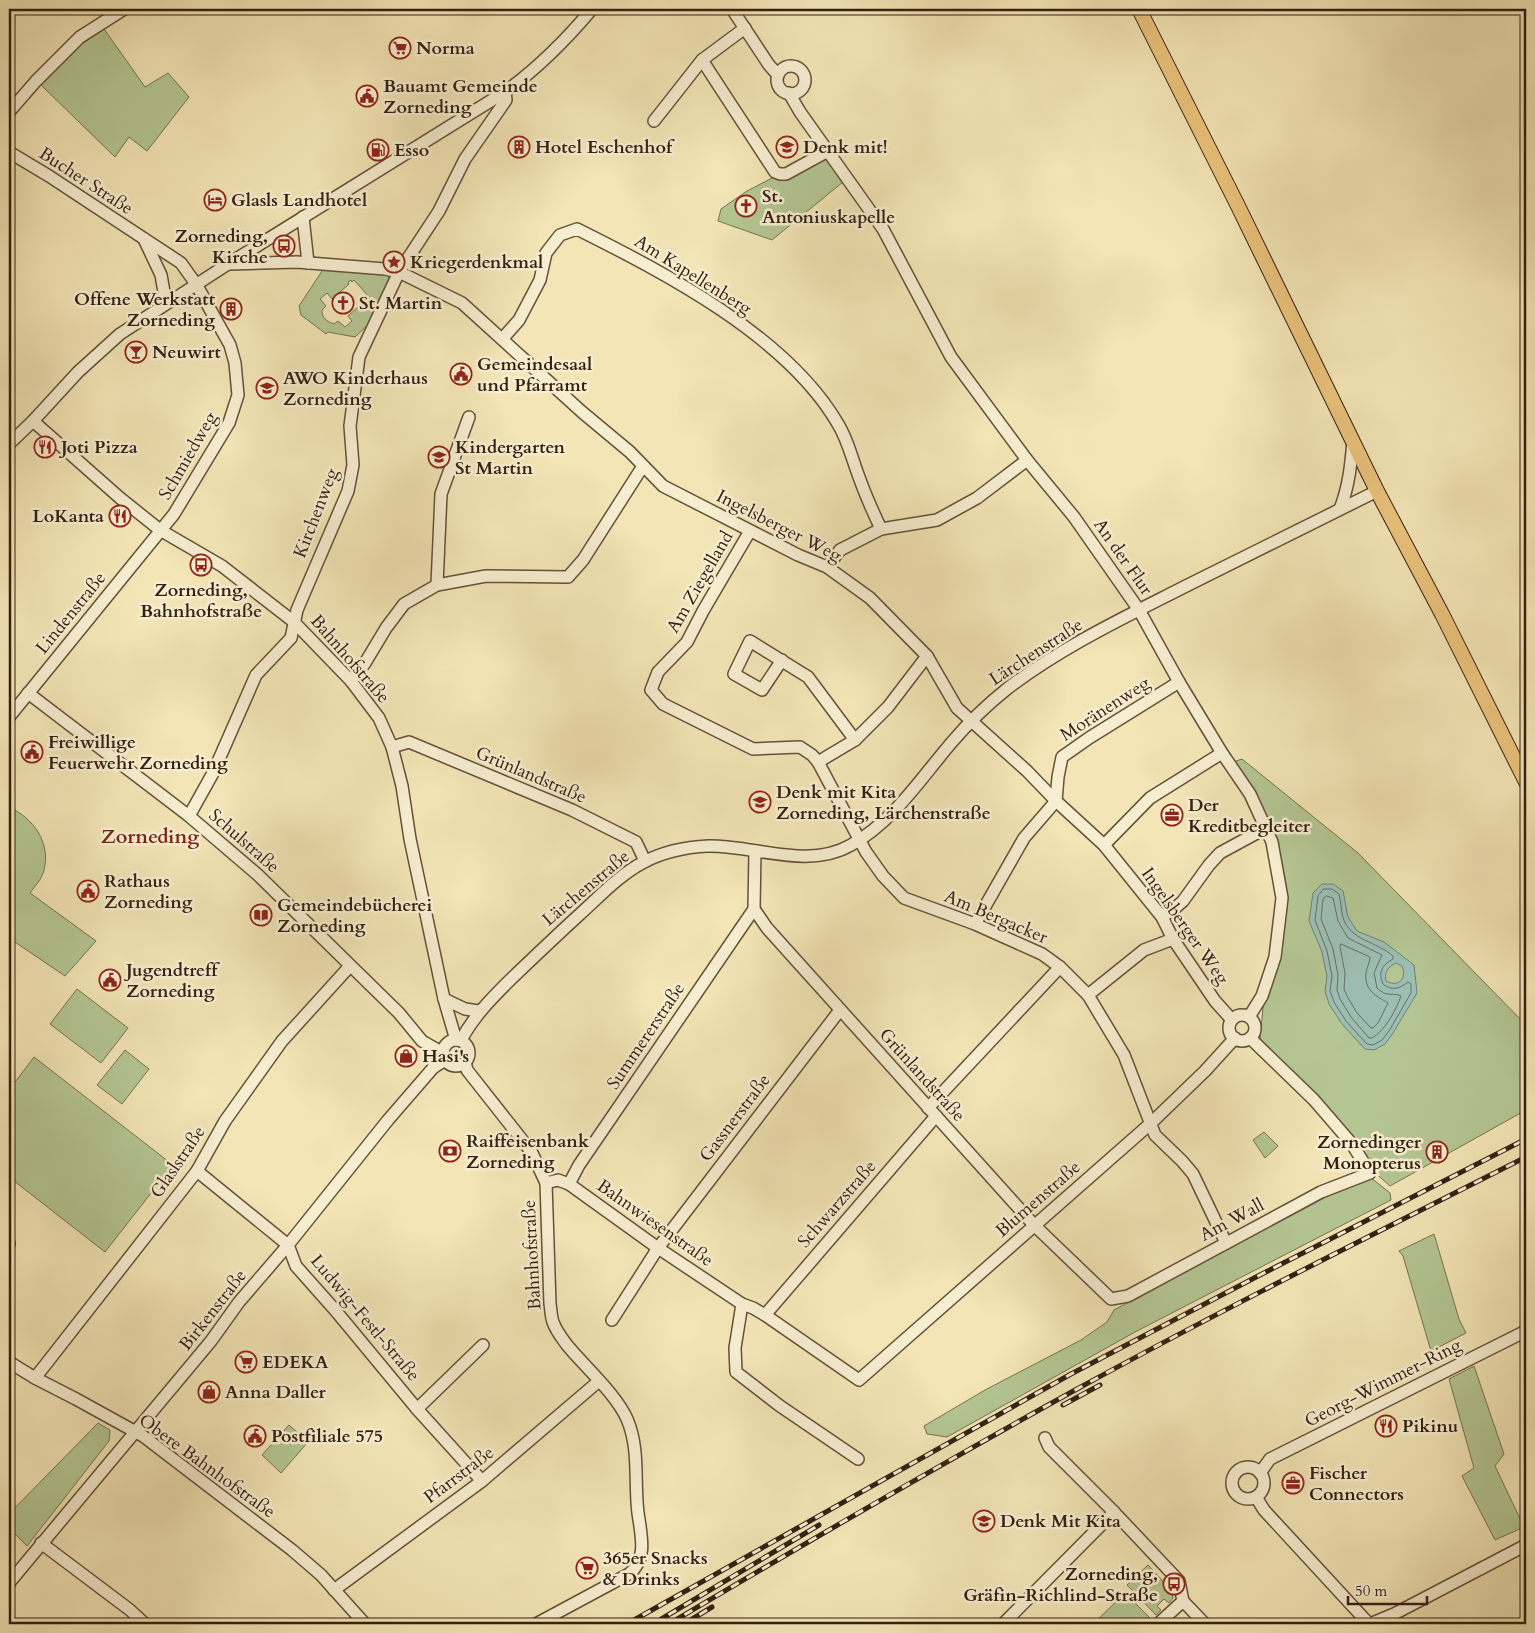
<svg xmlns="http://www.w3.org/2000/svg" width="1535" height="1633" viewBox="0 0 1535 1633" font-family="Cardo,serif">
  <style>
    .green { fill: #b4c693; stroke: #747352; fill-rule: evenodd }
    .water { fill: #9cbeb3; stroke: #737f73; fill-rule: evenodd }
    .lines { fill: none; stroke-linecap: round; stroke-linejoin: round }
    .shore { stroke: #686f62; stroke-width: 1 }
    .minor-casing { stroke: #64513b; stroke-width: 14 }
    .major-casing { stroke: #352012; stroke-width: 16 }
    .minor { stroke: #f7eed0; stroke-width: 11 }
    .major { stroke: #eac27b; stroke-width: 14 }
    .rail-casing { stroke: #352012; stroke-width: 5 }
    .rail { stroke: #f7eed0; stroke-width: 3; stroke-dasharray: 9; stroke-linecap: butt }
    .labels { text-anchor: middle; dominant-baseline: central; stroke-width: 5; stroke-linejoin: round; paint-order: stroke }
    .poi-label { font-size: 18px; font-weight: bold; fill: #352012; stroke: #f7eed0; text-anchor: start }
    .street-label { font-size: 18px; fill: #352012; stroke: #f7eed0 }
    .quarter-label { font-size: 20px; font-weight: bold; fill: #7a1f14; stroke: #f7eed0 }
  </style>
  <rect width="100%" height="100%" fill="#f3e5b6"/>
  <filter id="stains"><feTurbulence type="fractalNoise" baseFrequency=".004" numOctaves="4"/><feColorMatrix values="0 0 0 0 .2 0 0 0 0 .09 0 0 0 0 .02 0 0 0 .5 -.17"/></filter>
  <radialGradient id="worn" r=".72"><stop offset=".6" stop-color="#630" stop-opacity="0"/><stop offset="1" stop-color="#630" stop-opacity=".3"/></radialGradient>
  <g class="green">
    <polygon points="104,29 145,87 168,73 189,97 147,151 129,137 115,157 41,85 79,46"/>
    <polygon points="825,156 843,182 772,240 718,221 721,209 747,191 776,176 780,181"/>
    <path d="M324 268 382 273 388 276 390 281 371 322 355 337 328 332 326 334 301 315 299 306ZM351 280 352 282 354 280 369 297 348 316 352 321 345 327 338 321 334 324C326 321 322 318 322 310L326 306 320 299 327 293 332 299 349 284 348 282Z"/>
    <polygon points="1242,759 1358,853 1526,1025 1526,1110 1390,1186 1373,1171 1260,1040 1264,997 1286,907 1285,879 1279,849 1233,762"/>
    <path d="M9 807C33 818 51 842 44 870 42 879 35 886 30 893L96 941 65 976 9 938Z"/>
    <polygon points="77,989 128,1028 101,1063 50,1024"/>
    <polygon points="125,1050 149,1069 122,1104 97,1085"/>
    <polygon points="34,1057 173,1165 105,1252 9,1177 9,1090"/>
    <polygon points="1264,1132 1278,1146 1265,1158 1253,1140"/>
    <polygon points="1370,1177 1390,1193 1391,1200 1135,1332 947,1437 927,1434 924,1426 985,1390 1081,1340 1107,1322 1114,1310 1326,1197"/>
    <polygon points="1434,1234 1459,1319 1466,1333 1431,1351 1403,1256 1399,1251"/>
    <polygon points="1474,1366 1504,1454 1495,1466 1524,1527 1495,1540 1462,1476 1474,1468 1449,1379"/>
    <polygon points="98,1423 110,1430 109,1441 27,1546 9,1528 9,1514"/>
    <polygon points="289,1425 308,1442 281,1473 262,1455"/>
    <polygon points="1148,1565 1172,1591 1173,1598 1169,1603 1164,1599 1157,1606 1161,1610 1156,1615 1127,1585"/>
    <polygon points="1125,1593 1153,1621 1149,1624 1093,1624"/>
  </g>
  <path class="water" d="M1322 884H1333L1343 891 1348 917 1357 931 1384 942 1414 965 1417 993 1393 1033 1385 1044 1374 1050 1365 1049 1342 1024 1329 1004 1325 991 1327 976 1322 952 1309 921 1313 893ZM1396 963 1402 966C1407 978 1399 988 1386 981 1384 972 1388 967 1396 963Z"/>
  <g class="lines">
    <g class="shore">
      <path d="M1324 889H1332L1339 894C1341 902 1341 910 1343 918 1351 941 1376 941 1393 956V959C1382 965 1378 972 1383 984 1392 991 1399 989 1408 982L1411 984V993L1389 1031 1382 1040 1373 1045 1367 1044 1346 1021 1334 1002 1330 991 1332 976 1327 951 1315 920 1318 896Z"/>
      <path d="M1327 896 1333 898 1338 921 1348 938 1382 955 1374 973 1377 988C1387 998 1393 992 1401 996 1396 1010 1385 1031 1372 1038H1369L1351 1017 1340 999 1337 990 1338 975 1333 949 1321 919 1323 899Z"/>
      <path d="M1341 944 1370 957C1370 962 1367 967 1366 973 1364 990 1376 996 1388 1003L1378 1023 1373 1028H1371L1357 1013 1347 996 1344 989 1345 973 1340 947Z"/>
    </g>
    <g class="minor-casing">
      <g id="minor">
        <polyline points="732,9 769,65 778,75"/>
        <polyline points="702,60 775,172 780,174 786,174 828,151"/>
        <circle cx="791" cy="80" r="14"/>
        <polyline points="789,93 800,112 883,229 951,357 1027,460 1074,517 1139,610 1179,682 1222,753 1250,794 1272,842 1282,898 1275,957 1262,996 1249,1017"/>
        <polyline points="9,112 36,81 80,37 124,9"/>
        <polyline points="654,121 702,60 745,28"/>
        <polyline points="9,152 49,176 181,263 196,284 230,345 235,363 238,395 229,423 174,514 9,717"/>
        <polyline points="303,217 308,263"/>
        <polyline points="144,239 161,275 166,303"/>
        <polyline points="228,264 297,262 385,269 399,272 462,303 582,412 630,452 663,486 798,555 827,567 870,598 927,656 957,708 1027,771 1056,801 1104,845 1162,917 1173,939 1215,1001 1232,1020"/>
        <path d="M503 338 519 320 540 280 546 253 560 235 577 229C665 273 787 336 838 424 848 440 852 459 859 477 865 494 873 512 881 529"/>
        <polyline points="33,421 120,498 160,530 222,566 294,622 351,681 379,718 392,747 402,786 410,839 444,999 456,1040"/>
        <path d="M9 444 33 421 78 372 120 334 228 264 505 92C538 68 566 40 592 9"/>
        <path d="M1340 509C1349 486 1351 464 1353 441"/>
        <polyline points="750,531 703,611 687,642 658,672 651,690 663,704 753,749 800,747 812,755 818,762 866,852 883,876 904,898 975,924 1042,954 1060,967 1088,995 1124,1055 1155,1135 1182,1161 1193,1174 1226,1243"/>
        <polyline points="827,567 840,550 881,529 937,520 977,498 1027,460"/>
        <polyline points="437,585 441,494 469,417"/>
        <polyline points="782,660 762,690 734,674 750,641 808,677 855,740"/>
        <polyline points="351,681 365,663 386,628 404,604 437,585 486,576 568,577 583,560 643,466"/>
        <polyline points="28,693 189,816 258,875 399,1013 422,1041 443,1053"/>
        <polyline points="392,747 409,742 572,810 636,842 645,861"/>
        <polyline points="818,762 855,740 888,707 927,656"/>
        <polyline points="189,816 213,773 256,675 291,638 297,610 348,491 353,465 350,426 359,357 399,272 439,211 465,159 506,100 505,92"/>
        <polyline points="1104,845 1150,798 1222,753"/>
        <polyline points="755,851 754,909 767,928 1034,1225 1111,1299 1128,1296 1321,1192 1370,1173 1352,1144 1314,1100 1250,1038"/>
        <polyline points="1162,917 1174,909 1183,901 1209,865 1220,853 1266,828"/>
        <polyline points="975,924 1024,838 1056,801 1058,777 1062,757 1089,738 1179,682"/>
        <polyline points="1088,995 1144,950 1173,939"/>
        <polyline points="444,999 465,1009 479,1011"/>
        <circle cx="1242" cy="1028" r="13"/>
        <path d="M461 1040C474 1016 491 999 510 980 533 958 556 936 579 915 600 896 619 875 644 862 663 852 687 847 708 846 754 845 808 870 851 845 894 821 921 778 952 742 969 722 988 704 1008 688 1062 647 1123 618 1182 588 1247 556 1312 523 1377 491"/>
        <circle cx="456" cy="1053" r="13"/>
        <path d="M465 1062 467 1070 523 1141 532 1153 546 1183 550 1304C551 1309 551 1317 553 1322 556 1331 562 1338 567 1345 585 1367 616 1394 627 1419 640 1449 634 1482 638 1513 641 1535 648 1559 629 1574L536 1624"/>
        <polyline points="928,1108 1060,967"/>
        <polyline points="197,1171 288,1245 296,1266 335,1310 417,1409 482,1481"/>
        <polyline points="546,1183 558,1180 569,1184 658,1248 742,1304 753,1308 765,1315 859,1380 1150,1124 1205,1071 1235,1038"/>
        <polyline points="569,1184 579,1165 754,909"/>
        <polyline points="9,1243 9,1244"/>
        <polyline points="742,1304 735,1348 736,1372 780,1406 858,1459"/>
        <polyline points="765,1315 936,1116"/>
        <polyline points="612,1320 658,1248 840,1010"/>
        <polyline points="9,1362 35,1378 76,1399 143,1436 292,1550 321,1575 365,1624"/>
        <polyline points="35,1378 197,1171 225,1121 282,1041 350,966"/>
        <polyline points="417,1409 483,1345"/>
        <polyline points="1045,1438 1049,1447 1114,1512 1179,1581 1183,1601"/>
        <circle cx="1248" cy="1483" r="16"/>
        <polyline points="1260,1473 1270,1459 1526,1331"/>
        <polyline points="1256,1497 1264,1510 1369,1624"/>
        <polyline points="41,1543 130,1610 145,1624"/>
        <polyline points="9,1583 211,1341 239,1302 288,1245 388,1120 433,1068 445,1060"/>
        <polyline points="334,1590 482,1481 599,1381"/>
        <polyline points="1183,1601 1205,1624"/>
        <polyline points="1003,1624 1114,1512"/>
        <polyline points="1158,1624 1183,1601"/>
        <polyline points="1370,1624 1394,1614 1526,1545"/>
      </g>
    </g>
    <g class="major-casing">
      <polyline id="major" points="1139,9 1238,206 1377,491 1442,614 1526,782"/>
    </g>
    <use href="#minor" class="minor"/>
    <use href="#major" class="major"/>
    <g class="rail-casing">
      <g id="rail">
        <polyline points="1063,1405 1100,1385"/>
        <polyline points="627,1624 1071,1374 1258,1276 1526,1139"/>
        <polyline points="653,1624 819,1525"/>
        <path d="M669 1624C804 1544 939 1465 1077 1389 1225 1308 1376 1233 1526 1157"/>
        <polyline points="684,1624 712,1607"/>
      </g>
    </g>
    <use href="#rail" class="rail"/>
  </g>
  <defs>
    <g id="supermarket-ring" transform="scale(1.125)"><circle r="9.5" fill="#f7eed0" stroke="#8f2418" stroke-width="1.5"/><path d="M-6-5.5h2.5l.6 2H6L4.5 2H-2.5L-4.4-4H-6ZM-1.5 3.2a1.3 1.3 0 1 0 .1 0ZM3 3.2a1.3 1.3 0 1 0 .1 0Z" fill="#8f2418"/></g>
    <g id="civic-ring" transform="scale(1.125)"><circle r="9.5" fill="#f7eed0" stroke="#8f2418" stroke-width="1.5"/><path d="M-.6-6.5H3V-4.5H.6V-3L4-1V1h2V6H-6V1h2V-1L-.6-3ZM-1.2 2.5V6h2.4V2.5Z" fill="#8f2418"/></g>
    <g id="building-ring" transform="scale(1.125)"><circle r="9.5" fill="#f7eed0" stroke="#8f2418" stroke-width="1.5"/><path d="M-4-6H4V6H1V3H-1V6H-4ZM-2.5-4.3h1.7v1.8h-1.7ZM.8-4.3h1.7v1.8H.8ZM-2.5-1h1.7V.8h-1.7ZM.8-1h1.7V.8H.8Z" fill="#8f2418"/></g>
    <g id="school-ring" transform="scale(1.125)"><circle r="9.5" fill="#f7eed0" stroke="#8f2418" stroke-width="1.5"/><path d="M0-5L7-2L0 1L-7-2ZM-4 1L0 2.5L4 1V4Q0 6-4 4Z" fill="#8f2418"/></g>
    <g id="fuel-ring" transform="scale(1.125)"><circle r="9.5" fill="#f7eed0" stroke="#8f2418" stroke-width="1.5"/><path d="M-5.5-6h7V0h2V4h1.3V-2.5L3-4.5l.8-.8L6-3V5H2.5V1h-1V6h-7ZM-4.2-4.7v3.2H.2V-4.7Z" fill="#8f2418"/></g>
    <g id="hotel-ring" transform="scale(1.125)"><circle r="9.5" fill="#f7eed0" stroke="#8f2418" stroke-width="1.5"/><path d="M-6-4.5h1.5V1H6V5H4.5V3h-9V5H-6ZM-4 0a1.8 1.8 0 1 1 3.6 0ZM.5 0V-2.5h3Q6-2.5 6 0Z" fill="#8f2418"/></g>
    <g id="church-ring" transform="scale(1.125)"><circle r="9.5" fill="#f7eed0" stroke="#8f2418" stroke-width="1.5"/><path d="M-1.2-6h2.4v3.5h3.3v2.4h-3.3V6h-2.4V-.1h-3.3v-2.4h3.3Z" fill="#8f2418"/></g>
    <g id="bus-ring" transform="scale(1.125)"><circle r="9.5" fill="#f7eed0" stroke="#8f2418" stroke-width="1.5"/><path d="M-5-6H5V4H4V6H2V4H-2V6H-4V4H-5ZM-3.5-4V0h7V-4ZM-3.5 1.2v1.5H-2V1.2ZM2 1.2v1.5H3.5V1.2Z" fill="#8f2418"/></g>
    <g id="sight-ring" transform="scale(1.125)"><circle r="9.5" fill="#f7eed0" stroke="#8f2418" stroke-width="1.5"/><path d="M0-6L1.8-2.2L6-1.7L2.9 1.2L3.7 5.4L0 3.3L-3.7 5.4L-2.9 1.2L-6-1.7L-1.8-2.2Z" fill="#8f2418"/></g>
    <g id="bar-ring" transform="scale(1.125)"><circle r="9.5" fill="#f7eed0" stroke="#8f2418" stroke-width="1.5"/><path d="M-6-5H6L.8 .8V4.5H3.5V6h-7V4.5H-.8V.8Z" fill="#8f2418"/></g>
    <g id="restaurant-ring" transform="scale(1.125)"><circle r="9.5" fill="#f7eed0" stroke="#8f2418" stroke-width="1.5"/><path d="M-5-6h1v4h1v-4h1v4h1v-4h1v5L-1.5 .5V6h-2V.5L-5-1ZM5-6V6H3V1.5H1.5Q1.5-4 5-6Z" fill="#8f2418"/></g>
    <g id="office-ring" transform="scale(1.125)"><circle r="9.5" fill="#f7eed0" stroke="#8f2418" stroke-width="1.5"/><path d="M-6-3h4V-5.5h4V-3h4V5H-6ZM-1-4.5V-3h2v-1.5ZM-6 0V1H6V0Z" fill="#8f2418"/></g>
    <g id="library-ring" transform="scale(1.125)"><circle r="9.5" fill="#f7eed0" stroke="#8f2418" stroke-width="1.5"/><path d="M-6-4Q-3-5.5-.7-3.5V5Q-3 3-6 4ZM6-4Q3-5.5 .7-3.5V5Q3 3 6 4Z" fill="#8f2418"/></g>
    <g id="shop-ring" transform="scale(1.125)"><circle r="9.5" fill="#f7eed0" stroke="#8f2418" stroke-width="1.5"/><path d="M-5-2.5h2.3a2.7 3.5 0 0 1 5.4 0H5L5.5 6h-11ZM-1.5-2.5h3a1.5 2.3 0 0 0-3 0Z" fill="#8f2418"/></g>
    <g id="bank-ring" transform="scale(1.125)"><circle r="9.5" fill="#f7eed0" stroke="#8f2418" stroke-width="1.5"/><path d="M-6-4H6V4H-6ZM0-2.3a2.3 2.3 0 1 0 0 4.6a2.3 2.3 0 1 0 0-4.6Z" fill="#8f2418"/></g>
  </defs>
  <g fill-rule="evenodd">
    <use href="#supermarket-ring" x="400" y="48"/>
    <use href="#civic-ring" x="367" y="96"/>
    <use href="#building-ring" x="519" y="147"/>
    <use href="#school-ring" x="787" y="147"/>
    <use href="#fuel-ring" x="378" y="150"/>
    <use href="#hotel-ring" x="215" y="200"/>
    <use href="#church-ring" x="746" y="206"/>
    <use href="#bus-ring" x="284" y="246"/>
    <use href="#sight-ring" x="394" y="262"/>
    <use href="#church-ring" x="343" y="303"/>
    <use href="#building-ring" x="231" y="309"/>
    <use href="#bar-ring" x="136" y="352"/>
    <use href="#civic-ring" x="461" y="374"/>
    <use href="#school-ring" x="267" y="388"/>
    <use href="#restaurant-ring" x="45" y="447"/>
    <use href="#school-ring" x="439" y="457"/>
    <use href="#restaurant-ring" x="120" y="516"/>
    <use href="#bus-ring" x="201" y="565"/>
    <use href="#civic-ring" x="32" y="752"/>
    <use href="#school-ring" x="760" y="802"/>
    <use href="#office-ring" x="1172" y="815"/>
    <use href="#civic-ring" x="88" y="891"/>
    <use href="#library-ring" x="261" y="915"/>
    <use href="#civic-ring" x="110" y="980"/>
    <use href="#shop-ring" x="406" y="1056"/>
    <use href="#bank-ring" x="450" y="1151"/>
    <use href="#building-ring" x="1437" y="1152"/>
    <use href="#supermarket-ring" x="246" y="1362"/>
    <use href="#shop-ring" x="209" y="1392"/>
    <use href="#restaurant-ring" x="1386" y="1426"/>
    <use href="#civic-ring" x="255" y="1436"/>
    <use href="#office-ring" x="1293" y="1483"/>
    <use href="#school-ring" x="984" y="1521"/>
    <use href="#supermarket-ring" x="587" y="1568"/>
    <use href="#bus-ring" x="1174" y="1584"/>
  </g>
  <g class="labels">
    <g class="poi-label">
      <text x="416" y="48">Norma</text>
      <text x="383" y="86">Bauamt Gemeinde<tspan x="383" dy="21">Zorneding</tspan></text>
      <text x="535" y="147">Hotel Eschenhof</text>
      <text x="803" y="147">Denk mit!</text>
      <text x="394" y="150">Esso</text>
      <text x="762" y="196">St.<tspan x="762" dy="21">Antoniuskapelle</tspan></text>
      <text x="231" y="200">Glasls Landhotel</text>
      <text x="268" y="236" text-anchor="end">Zorneding,<tspan x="268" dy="21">Kirche</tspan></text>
      <text x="410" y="262">Kriegerdenkmal</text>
      <text x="215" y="299" text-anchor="end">Offene Werkstatt<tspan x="215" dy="21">Zorneding</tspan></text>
      <text x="359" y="303">St. Martin</text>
      <text x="152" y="352">Neuwirt</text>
      <text x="477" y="364">Gemeindesaal<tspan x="477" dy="21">und Pfarramt</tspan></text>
      <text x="283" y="378">AWO Kinderhaus<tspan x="283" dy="21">Zorneding</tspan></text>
      <text x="61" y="447">Joti Pizza</text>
      <text x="455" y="447">Kindergarten<tspan x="455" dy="21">St Martin</tspan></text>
      <text x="104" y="516" text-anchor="end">LoKanta</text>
      <text x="201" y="590" text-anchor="middle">Zorneding,<tspan x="201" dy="21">Bahnhofstraße</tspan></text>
      <text x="48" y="742">Freiwillige<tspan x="48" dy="21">Feuerwehr Zorneding</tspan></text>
      <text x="776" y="792">Denk mit Kita<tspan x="776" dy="21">Zorneding, Lärchenstraße</tspan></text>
      <text x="1188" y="805">Der<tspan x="1188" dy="21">Kreditbegleiter</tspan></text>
      <text x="104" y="881">Rathaus<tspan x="104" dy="21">Zorneding</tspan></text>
      <text x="277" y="905">Gemeindebücherei<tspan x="277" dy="21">Zorneding</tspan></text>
      <text x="126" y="970">Jugendtreff<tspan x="126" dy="21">Zorneding</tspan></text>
      <text x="422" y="1056">Hasi's</text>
      <text x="466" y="1141">Raiffeisenbank<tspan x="466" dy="21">Zorneding</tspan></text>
      <text x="1421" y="1142" text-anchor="end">Zornedinger<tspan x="1421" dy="21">Monopterus</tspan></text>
      <text x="262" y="1362">EDEKA</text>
      <text x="225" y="1392">Anna Daller</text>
      <text x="1402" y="1426">Pikinu</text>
      <text x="271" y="1436">Postfiliale 575</text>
      <text x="1309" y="1473">Fischer<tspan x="1309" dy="21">Connectors</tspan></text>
      <text x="1000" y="1521">Denk Mit Kita</text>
      <text x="603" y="1558">365er Snacks<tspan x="603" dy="21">&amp; Drinks</tspan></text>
      <text x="1158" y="1574" text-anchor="end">Zorneding,<tspan x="1158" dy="21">Gräfin-Richlind-Straße</tspan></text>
    </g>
    <g class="street-label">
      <text transform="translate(86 181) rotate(33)">Bucher Straße</text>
      <text transform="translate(693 275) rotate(32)">Am Kapellenberg</text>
      <text transform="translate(188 456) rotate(-60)">Schmiedweg</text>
      <text transform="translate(316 513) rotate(-69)">Kirchenweg</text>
      <text transform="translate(779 526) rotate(27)">Ingelsberger Weg</text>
      <text transform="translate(1123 557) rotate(55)">An der Flur</text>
      <text transform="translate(700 582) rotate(-60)">Am Ziegelland</text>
      <text transform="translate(71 613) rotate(-51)">Lindenstraße</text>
      <text transform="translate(1036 652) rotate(-33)">Lärchenstraße</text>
      <text transform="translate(350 659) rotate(49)">Bahnhofstraße</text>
      <text transform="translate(1105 709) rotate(-33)">Moränenweg</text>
      <text transform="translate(531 775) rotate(23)">Grünlandstraße</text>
      <text transform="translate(244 841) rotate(41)">Schulstraße</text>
      <text transform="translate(586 888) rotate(-40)">Lärchenstraße</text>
      <text transform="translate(996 917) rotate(23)">Am Bergacker</text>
      <text transform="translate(1185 926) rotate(55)">Ingelsberger Weg</text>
      <text transform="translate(646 1036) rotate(-56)">Summererstraße</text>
      <text transform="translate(922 1075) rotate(48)">Grünlandstraße</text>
      <text transform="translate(735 1118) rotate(-53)">Gassnerstraße</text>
      <text transform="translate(178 1162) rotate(-56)">Glaslstraße</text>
      <text transform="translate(1038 1199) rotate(-41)">Blumenstraße</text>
      <text transform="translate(837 1204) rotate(-49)">Schwarzstraße</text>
      <text transform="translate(1232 1220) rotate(-28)">Am Wall</text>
      <text transform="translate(655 1223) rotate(35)">Bahnwiesenstraße</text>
      <text transform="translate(532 1255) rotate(-93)">Bahnhofstraße</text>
      <text transform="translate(213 1310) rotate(-52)">Birkenstraße</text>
      <text transform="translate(365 1318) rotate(50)">Ludwig-Festl-Straße</text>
      <text transform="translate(1383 1383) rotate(-27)">Georg-Wimmer-Ring</text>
      <text transform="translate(207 1466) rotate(36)">Obere Bahnhofstraße</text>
      <text transform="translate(459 1475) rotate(-37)">Pfarrstraße</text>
    </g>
    <g class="quarter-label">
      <text x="150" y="836">Zorneding</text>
    </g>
  </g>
  <rect width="1535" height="1633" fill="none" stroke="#f3e5b6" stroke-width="30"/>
  <rect x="10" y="10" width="1515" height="1613" fill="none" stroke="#352012" stroke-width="2.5"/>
  <rect x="15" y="15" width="1505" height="1603" fill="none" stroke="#352012"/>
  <path d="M1348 1596v8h79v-8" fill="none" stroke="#352012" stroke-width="2.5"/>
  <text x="1355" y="1596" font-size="15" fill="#352012" stroke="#f7eed0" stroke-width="4" paint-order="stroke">50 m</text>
  <rect width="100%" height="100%" filter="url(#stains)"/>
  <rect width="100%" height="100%" fill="url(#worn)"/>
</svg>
